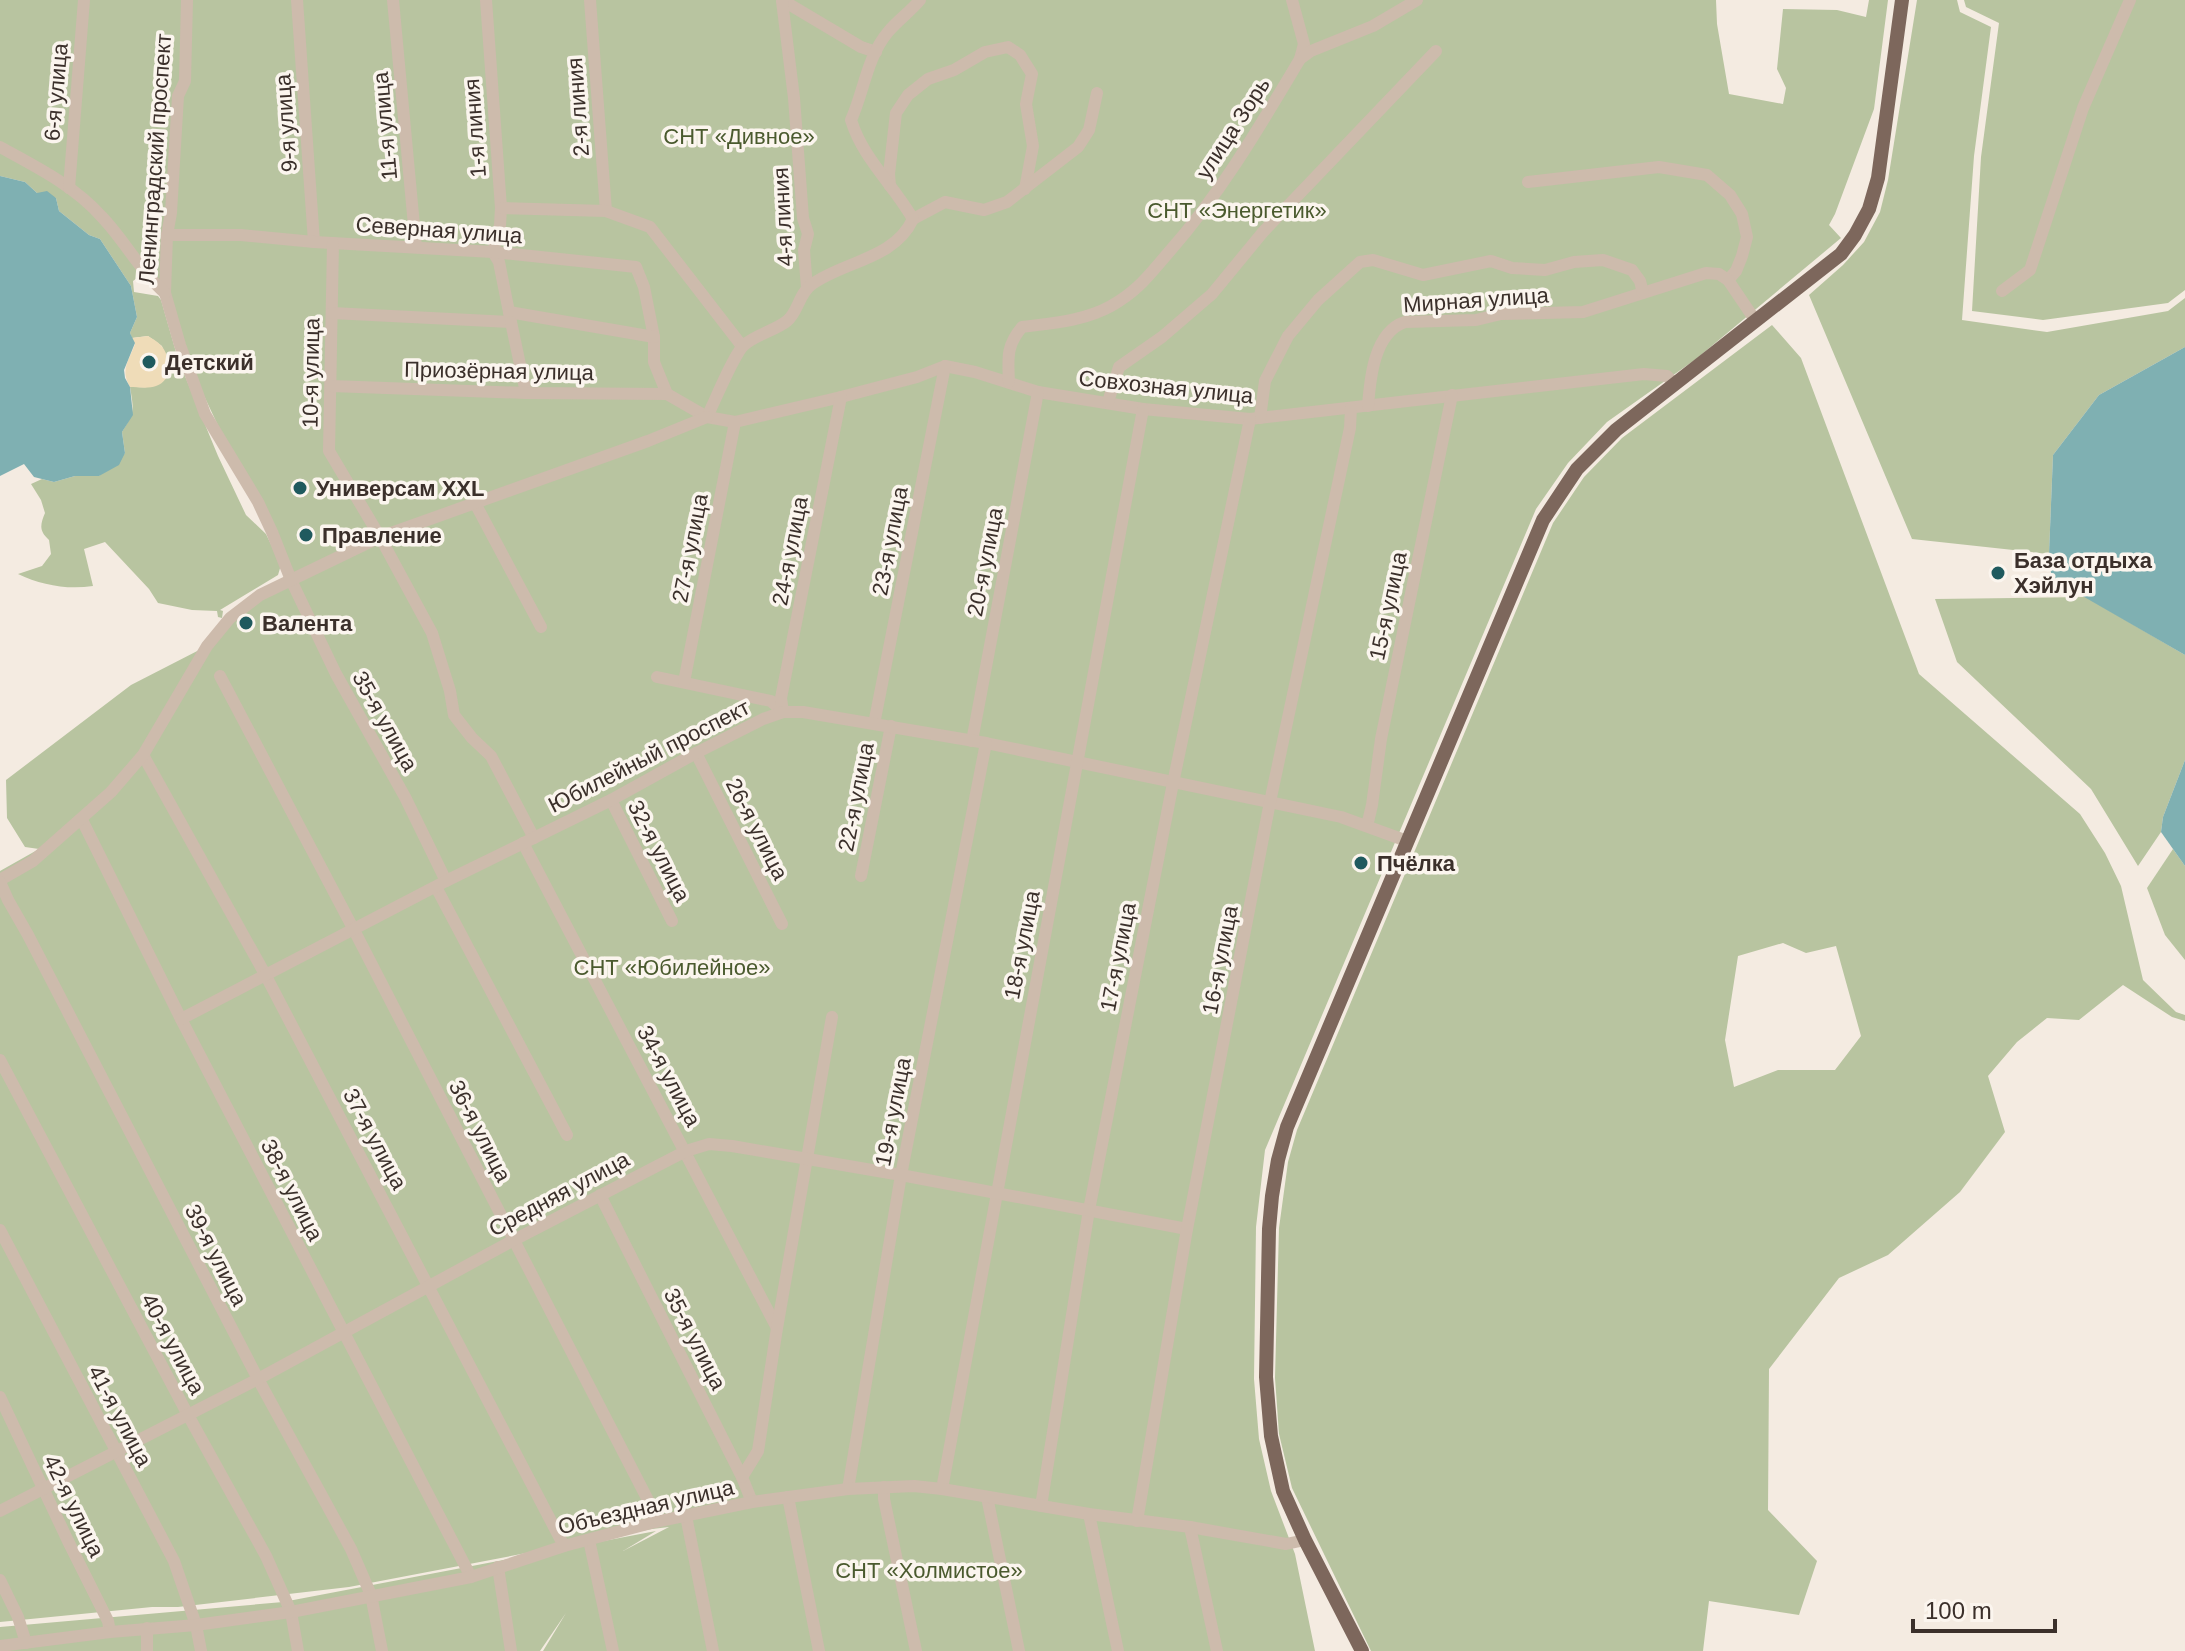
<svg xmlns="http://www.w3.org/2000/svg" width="2185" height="1651" viewBox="0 0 2185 1651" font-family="Helvetica,sans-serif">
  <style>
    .green { fill: #b8c4a0; fill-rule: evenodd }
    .sand { fill: #efdcb8 }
    .water { fill: #7fb0b2 }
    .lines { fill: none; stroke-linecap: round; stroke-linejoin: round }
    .minor { stroke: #cdbbac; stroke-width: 12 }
    .major { stroke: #7d675c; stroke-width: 14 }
    .poi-dot { fill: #1f5a5e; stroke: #fbf5ee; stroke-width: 3 }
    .labels { text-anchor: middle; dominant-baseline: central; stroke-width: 7; stroke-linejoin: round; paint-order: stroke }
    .street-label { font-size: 22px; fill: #3b302b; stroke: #fbf5ee }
    .park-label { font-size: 22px; fill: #4a5a2e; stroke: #fbf5ee }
    .poi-label { font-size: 22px; font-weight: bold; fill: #3b302b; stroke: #fbf5ee; text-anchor: start }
  </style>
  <rect width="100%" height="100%" fill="#f4ebe1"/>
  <g class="green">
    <path d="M0 0H1716L1717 24 1729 94 1783 104 1786 88 1777 69 1783 9 1837 10 1866 17 1869 0H1888L1874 109 1835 214 1829 225 1841 238 1696 359 1607 422 1568 463 1536 509 1265 1150 1256 1227 1254 1379 1259 1439 1271 1491 1295 1554 1315 1651H543L566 1613 540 1651H0V1627L283 1602 656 1531 623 1551 669 1527 652 1529 349 1587 178 1607H152L0 1622V871L39 849 25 847 7 818 6 780 131 685 207 646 230 618 291 580 180 345 165 293 138 272 137 278 133 281 134 292 158 296 161 300 178 359 218 456 246 515 266 534 281 565 278 575 220 610 223 611 222 618 218 617 217 611 192 610 158 603 149 589 105 542 84 549 93 586C67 590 41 585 18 574L42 566 51 554 49 540C39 531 40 525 45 513L41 500 31 484 42 479 54 482 75 476H99L125 453 122 432C135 411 134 411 130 387 151 387 158 390 170 370L162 346 148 336 132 338 130 333 137 317 131 286 100 239 89 235 59 211 56 198 37 193 25 182 0 176Z"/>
    <polygon points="1917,0 1957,0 1960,12 1991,27 1974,156 1962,320 2047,332 2168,311 2185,298 2185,347 2099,395 2053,455 2049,554 1912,539 1809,295 1843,265 1864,242 1880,212 1888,180"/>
    <polygon points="1964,0 2185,0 2185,290 2168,303 2043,320 1972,311 1981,157 1999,23 1966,7"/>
    <path d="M1772 325 1801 358 1919 674 2080 814 2105 853 2121 886 2143 980 2176 1012 2185 1015V1021L2172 1017 2123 985 2079 1020 2047 1018 2017 1042 1988 1076 2005 1132 1960 1192 1888 1255 1839 1278 1769 1369 1768 1510 1817 1561 1799 1615 1709 1601 1703 1651H1371L1292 1488 1279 1434 1275 1378 1279 1228 1288 1162 1297 1130 1553 523 1584 477 1622 438ZM1783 943 1806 953 1836 946 1861 1036 1835 1070H1778L1734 1087 1725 1040 1738 956Z"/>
    <polygon points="2086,597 2185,655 2185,760 2163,817 2161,832 2138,866 2091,789 1957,662 1935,599"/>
    <polygon points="2173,849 2185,866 2185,960 2165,935 2147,888"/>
  </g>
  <path class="sand" d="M148 336C153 339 160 343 163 348 171 360 173 380 156 386 149 389 137 387 130 387 120 369 129 361 135 344L132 338Z"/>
  <g class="water">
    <polygon points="0,176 25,182 37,193 47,191 56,198 59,211 89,235 100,239 131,286 137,317 130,333 135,343 124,370 125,378 130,387 133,415 122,432 125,453 119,465 99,476 75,476 54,482 34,477 24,464 0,476"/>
    <polygon points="2185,347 2185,655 2053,579 2049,566 2049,554 2053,455 2099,395"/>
    <polygon points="2185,760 2185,866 2161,832 2163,817"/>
  </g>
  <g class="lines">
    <g class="minor">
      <polyline points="187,0 185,81 178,96 171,213 167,235 165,293 180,345 205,414 258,502 272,532 291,580 336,674 405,797 446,881"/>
      <polyline points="297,0 314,242"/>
      <polyline points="393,0 416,247"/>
      <polyline points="486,0 501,208 500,225 493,252 499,262 509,312"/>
      <polyline points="590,0 606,211"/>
      <polyline points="782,0 861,47 876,52"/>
      <polyline points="1292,0 1304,44 1300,59"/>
      <polyline points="782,1 794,98 803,218 808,234 804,250 807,288"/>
      <path d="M0 147C35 166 75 186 102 217 125 241 140 271 165 293"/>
      <polyline points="1528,182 1659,167 1707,175 1730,195 1742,214 1747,237 1742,256 1736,271 1728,280"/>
      <polyline points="890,186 889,174 896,113 908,95 928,79 954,70 985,52 1008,47 1020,55 1032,74 1026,104 1033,146 1025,189"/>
      <polyline points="69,188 84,0"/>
      <polyline points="501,208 606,211 650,227 742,346"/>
      <polyline points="913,219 945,202 984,210 1007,202 1078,147 1089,130 1097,93"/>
      <polyline points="167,235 241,235 314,242 493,252 636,267 644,287 654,337 654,362 667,394 707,417 735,422 841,397 917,377 945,366 975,372 1038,392 1143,409 1250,419 1644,374 1667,376 1675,384"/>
      <polyline points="333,243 329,451 380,537 432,633 450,691 454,715 472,738 491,756 534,838"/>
      <polyline points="2002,291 2030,270 2083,108 2130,0"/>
      <polyline points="332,313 511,322 509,312 654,337"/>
      <polyline points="511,322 526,393"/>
      <path d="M1009 382C1008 358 1006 346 1022 327 1052 323 1084 321 1111 306 1138 291 1149 275 1169 252 1221 193 1260 126 1300 59L1311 51 1373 26 1417 0"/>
      <polyline points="331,386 526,393 667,394"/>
      <polyline points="1108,402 1119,367 1162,337 1212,294 1263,232 1436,51"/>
      <path d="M1368 406C1370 379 1374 332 1405 322L1476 320 1501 314 1583 312 1706 273 1719 274 1728 280 1755 320"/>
      <path d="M707 417C714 403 734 354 744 345 755 335 776 330 787 321 798 312 799 294 811 285 843 261 894 260 913 219 893 184 863 159 851 120 864 91 867 57 888 32 898 20 910 12 920 0"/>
      <polyline points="1260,418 1265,381 1288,336 1318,300 1360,262 1373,260 1423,275 1491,261 1512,268 1545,270 1574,262 1603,260 1632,270 1640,281 1643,293"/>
      <polyline points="475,503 541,627"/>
      <polyline points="220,676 354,930 650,1504 655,1522"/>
      <polyline points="657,677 771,701 783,712"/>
      <polyline points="684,682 735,422"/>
      <polyline points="783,712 781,698 841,397"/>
      <polyline points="874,724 945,366"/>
      <polyline points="972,741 1038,392"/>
      <polyline points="696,753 782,924"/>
      <polyline points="143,755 266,976 564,1546"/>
      <polyline points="611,800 672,921"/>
      <polyline points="82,820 181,1019 471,1577"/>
      <polyline points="1367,826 1372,805 1381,739 1452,395"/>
      <polyline points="523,843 777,1328"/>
      <polyline points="861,876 891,726"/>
      <polyline points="0,880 33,861 111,792 143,755 207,646 230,618 260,595 380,537 648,441 707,417"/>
      <polyline points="0,882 8,900 28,935 258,1379 351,1549 371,1595 382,1651"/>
      <polyline points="436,887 567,1135"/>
      <polyline points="181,1019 446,881 611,800 696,753 763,719 783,712 803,712 986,743 1341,817 1407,841"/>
      <polyline points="0,1060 188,1415 266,1556 291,1612 298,1651"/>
      <polyline points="600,1195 742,1477 752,1502"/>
      <polyline points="0,1230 174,1561 196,1625 201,1651"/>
      <polyline points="0,1397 68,1541 108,1621 110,1632"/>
      <polyline points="742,1477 758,1451 777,1328 832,1017"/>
      <polyline points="884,1487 884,1499 916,1651"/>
      <polyline points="848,1489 901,1175 986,743"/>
      <polyline points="942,1489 1143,409"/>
      <polyline points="788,1497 819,1651"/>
      <polyline points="987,1497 1019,1651"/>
      <polyline points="1041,1506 1089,1210 1173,783 1250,419"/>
      <polyline points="0,1511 258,1379 514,1240 686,1151 709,1144 732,1146 901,1175 1187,1229"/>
      <polyline points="1089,1514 1118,1651"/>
      <polyline points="686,1516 713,1651"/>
      <polyline points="1137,1521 1187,1229 1270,802 1350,428 1351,408"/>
      <polyline points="1190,1527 1217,1651"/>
      <polyline points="589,1540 613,1651"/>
      <polyline points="498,1567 511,1651"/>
      <polyline points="0,1580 18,1617 26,1643"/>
      <polyline points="0,1646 110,1632 196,1625 291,1612 471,1577 564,1546 655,1522 752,1502 848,1489 914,1486 942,1489 1089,1514 1190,1527 1286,1544 1305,1540"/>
      <polyline points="147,1651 147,1628"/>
    </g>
    <polyline class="major" points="1362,1651 1305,1540 1283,1491 1271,1436 1266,1377 1269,1229 1272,1196 1278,1160 1287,1127 1543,520 1577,469 1616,430 1841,254 1855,235 1869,209 1878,178 1902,0"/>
  </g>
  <g class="poi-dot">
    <circle cx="149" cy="362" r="8"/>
    <circle cx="300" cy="488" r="8"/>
    <circle cx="306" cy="535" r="8"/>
    <circle cx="1998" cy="573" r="8"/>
    <circle cx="246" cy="623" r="8"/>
    <circle cx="1361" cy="863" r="8"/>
  </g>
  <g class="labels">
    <g class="street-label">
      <text transform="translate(56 92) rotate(-85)">6-я улица</text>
      <text transform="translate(578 107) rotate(-94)">2-я линия</text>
      <text transform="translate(286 123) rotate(-94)">9-я улица</text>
      <text transform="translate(385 126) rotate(-95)">11-я улица</text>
      <text transform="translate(475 128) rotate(-94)">1-я линия</text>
      <text transform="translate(1233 128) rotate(-57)">улица Зорь</text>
      <text transform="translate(155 159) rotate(-86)">Ленинградский проспект</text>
      <text transform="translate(783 217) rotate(-93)">4-я линия</text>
      <text transform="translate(439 230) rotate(4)">Северная улица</text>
      <text transform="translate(1476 300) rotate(-4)">Мирная улица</text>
      <text transform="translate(499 371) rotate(1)">Приозёрная улица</text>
      <text transform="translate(311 373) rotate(-89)">10-я улица</text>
      <text transform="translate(1166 387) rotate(6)">Совхозная улица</text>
      <text transform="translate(890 541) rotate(-79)">23-я улица</text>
      <text transform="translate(690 548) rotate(-79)">27-я улица</text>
      <text transform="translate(790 551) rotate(-79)">24-я улица</text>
      <text transform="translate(985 562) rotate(-79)">20-я улица</text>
      <text transform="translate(1388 606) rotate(-78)">15-я улица</text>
      <text transform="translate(385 721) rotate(61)">35-я улица</text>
      <text transform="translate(649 756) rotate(-27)">Юбилейный проспект</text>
      <text transform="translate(856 797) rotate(-79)">22-я улица</text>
      <text transform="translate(757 829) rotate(63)">26-я улица</text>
      <text transform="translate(659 851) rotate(63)">32-я улица</text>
      <text transform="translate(1022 945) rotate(-79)">18-я улица</text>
      <text transform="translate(1118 957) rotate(-79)">17-я улица</text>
      <text transform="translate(1220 960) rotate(-79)">16-я улица</text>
      <text transform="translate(669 1076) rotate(62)">34-я улица</text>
      <text transform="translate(893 1112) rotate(-79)">19-я улица</text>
      <text transform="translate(480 1131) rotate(63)">36-я улица</text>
      <text transform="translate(375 1139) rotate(62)">37-я улица</text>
      <text transform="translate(292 1190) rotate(63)">38-я улица</text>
      <text transform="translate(559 1194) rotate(-28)">Средняя улица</text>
      <text transform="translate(216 1255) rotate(63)">39-я улица</text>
      <text transform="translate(695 1339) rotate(63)">35-я улица</text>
      <text transform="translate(173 1344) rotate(62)">40-я улица</text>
      <text transform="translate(120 1416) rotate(62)">41-я улица</text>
      <text transform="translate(74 1506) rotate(64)">42-я улица</text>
      <text transform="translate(646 1507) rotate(-13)">Объездная улица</text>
    </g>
    <g class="park-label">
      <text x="739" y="136">СНТ «Дивное»</text>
      <text x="1237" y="210">СНТ «Энергетик»</text>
      <text x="672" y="967">СНТ «Юбилейное»</text>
      <text x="929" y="1570">СНТ «Холмистое»</text>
    </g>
    <g class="poi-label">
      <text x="165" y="362">Детский</text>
      <text x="316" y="488">Универсам XXL</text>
      <text x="322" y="535">Правление</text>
      <text x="2014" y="560">База отдыха<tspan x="2014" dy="25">Хэйлун</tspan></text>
      <text x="262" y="623">Валента</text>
      <text x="1377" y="863">Пчёлка</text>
    </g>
  </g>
  <path d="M1913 1619v12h142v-12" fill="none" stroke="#3b302b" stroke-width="4"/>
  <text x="1925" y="1619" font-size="24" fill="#3b302b" stroke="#fbf5ee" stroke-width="6" paint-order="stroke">100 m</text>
</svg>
